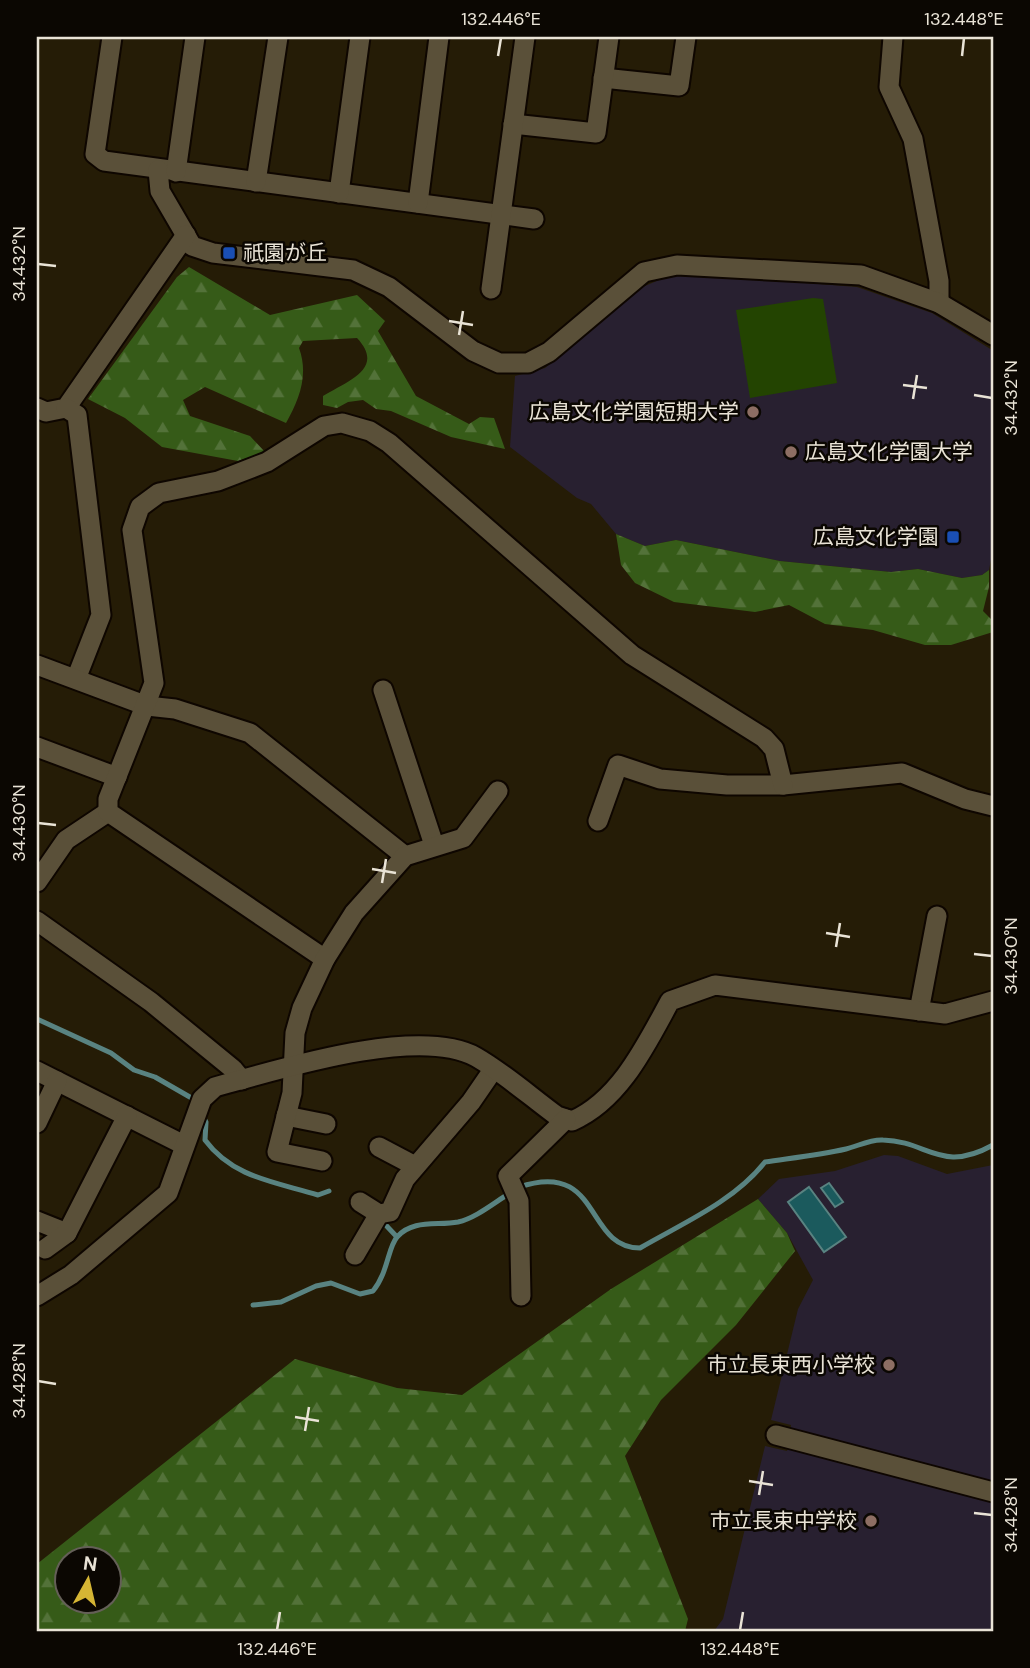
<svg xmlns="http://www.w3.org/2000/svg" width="1030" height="1668" viewBox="0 0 1030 1668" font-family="'DM Sans','Noto Sans JP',sans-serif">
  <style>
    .education { fill: #282030 }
    .forest { fill: url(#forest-firs); fill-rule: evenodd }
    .pitch { fill: #234401 }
    .water { fill: #1b5a5d; stroke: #598381; stroke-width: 2 }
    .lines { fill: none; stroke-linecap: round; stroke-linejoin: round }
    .stream { stroke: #598381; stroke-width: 5 }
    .minor-casing { stroke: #0e0600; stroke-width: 23 }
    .minor { stroke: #5a5039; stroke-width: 19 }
    .ticks { fill: none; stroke: #e9e3d6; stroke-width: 2.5 }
    .transit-dot { fill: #1a4fb4; stroke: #0b0702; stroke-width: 2.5 }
    .education-dot { fill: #8d6e63; stroke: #0b0702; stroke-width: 2.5 }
    .labels { text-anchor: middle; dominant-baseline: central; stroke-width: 5; stroke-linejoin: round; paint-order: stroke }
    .poi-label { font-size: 21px; fill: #e9e3d6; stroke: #0b0702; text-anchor: end }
    .neatline { fill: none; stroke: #e9e3d6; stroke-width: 2.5 }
    .ticks-label { font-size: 18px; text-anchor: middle; fill: #e9e3d6 }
  </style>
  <defs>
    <pattern id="forest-firs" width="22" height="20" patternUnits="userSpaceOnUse" patternTransform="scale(1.75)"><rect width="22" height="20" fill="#365b18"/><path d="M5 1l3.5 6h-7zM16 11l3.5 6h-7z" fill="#537239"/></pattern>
  </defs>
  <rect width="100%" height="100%" fill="#251c06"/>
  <g class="education">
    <polygon points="671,275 707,275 857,287 932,313 992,350 993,549 989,570 982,575 962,578 918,569 891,572 780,561 676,540 645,546 616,534 591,504 577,498 510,447 515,376 545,368 640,288"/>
    <polygon points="884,1155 898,1156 947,1174 993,1165 993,1483 790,1433 791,1425 771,1420 798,1309 813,1280 787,1233 758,1199 779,1179 835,1171"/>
    <polygon points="789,1445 993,1501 993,1631 714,1631 723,1619 765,1446 787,1451"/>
  </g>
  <g class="forest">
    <path d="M189 267 270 315 357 295 385 321 378 331 416 396 469 424 480 417 494 418 505 449 451 437 391 411 376 409 363 400 348 402 337 408 323 405V396C347 381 386 369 357 338L303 341 299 348C309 375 299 400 286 423L205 387 183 400 190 416 250 436 265 452 238 461 162 447 125 418 88 399 177 277Z"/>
    <polygon points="616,534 645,546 676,540 780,561 891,572 918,569 962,578 982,575 989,570 989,587 983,611 993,621 993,632 951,645 925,645 873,630 825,624 789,605 755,612 674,602 635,583 621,565"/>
    <path d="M758 1199 787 1233 795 1251 736 1325 661 1400 625 1456 688 1619 685 1631H37V1564L295 1359 397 1388 462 1395 611 1289ZM66 1560H108V1602H66Z"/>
  </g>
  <polygon class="pitch" points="813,298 823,299 837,383 750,398 736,310"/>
  <g class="water">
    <polygon points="829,1183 843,1202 835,1207 821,1188"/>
    <polygon points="809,1187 846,1237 824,1252 788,1202"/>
  </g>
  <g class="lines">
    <g class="stream">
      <polyline points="37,1019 111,1053 134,1070 155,1077 195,1100"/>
      <path d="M202 1114 206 1122 205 1140C233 1178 276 1182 318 1195L329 1191"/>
      <path d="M519 1187C602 1159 584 1248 640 1248 683 1223 733 1202 765 1162 792 1158 820 1155 846 1149 858 1146 871 1139 883 1140 928 1141 941 1174 993 1145"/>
      <polyline points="381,1220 397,1237"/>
      <path d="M253 1305 281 1302 316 1286 331 1283 360 1294 373 1291C388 1273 388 1247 397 1237 413 1219 437 1226 458 1222 476 1218 495 1202 510 1193"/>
    </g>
    <g class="minor-casing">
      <g id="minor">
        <polyline points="112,37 95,154 104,161 534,219"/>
        <polyline points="893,37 889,87 913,139 939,281 939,303"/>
        <polyline points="603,78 679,86 686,37"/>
        <polyline points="513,124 596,133 609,37"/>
        <polyline points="158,170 160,191 192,246 213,253 353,270 389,287 473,351 499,363 528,363 549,352 644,272 677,265 861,275 939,303 993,335"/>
        <polyline points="176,172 195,37"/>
        <polyline points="256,182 278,37"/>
        <polyline points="339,193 360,37"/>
        <polyline points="418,203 439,37"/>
        <polyline points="491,289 525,37"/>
        <polyline points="37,408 46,412 66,408 186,235"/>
        <polyline points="66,408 77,415 101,615 76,679"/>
        <polyline points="37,665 147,706 175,709 250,733 405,856"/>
        <polyline points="383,690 434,845"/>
        <polyline points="37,747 117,777"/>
        <polyline points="598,821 618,765 660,779 727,785 783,785 902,773 965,799 993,806"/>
        <polyline points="37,882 66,840 108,812"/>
        <polyline points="37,921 151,1002 233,1069 242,1080"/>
        <polyline points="325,959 108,812 108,799 154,683 132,530 140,507 159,493 218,481 267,462 324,426 342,423 370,431 389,443 632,655 764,738 774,749 783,785"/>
        <polyline points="919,1011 937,916"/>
        <polyline points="37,1071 184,1145"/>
        <polyline points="286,1116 326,1124"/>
        <polyline points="37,1123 57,1081"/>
        <polyline points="379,1147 415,1166"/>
        <polyline points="322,1161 277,1152 292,1093 295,1033 302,1008 325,959 354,913 405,856 463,838 498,791"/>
        <polyline points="360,1202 379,1214"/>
        <polyline points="37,1221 67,1233"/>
        <polyline points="45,1249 67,1233 127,1116"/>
        <polyline points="355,1255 379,1214 390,1212 405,1179 471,1102 493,1070"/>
        <path d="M37 1296 71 1275 168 1193 202 1099 215 1087C277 1070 418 1025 476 1057 504 1073 531 1097 557 1116L572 1121C620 1100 646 1045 670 1001L715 985 945 1014 993 1001"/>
        <polyline points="521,1296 519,1201 508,1176 566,1119"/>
        <polyline points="776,1435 993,1492"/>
      </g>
    </g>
    <use href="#minor" class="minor"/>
  </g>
  <path class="ticks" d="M498 56 501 38M962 56 964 38M38 264 56 266M449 321 473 325M459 335 463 311M903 385 927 388M974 395 992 398M913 399 917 375M38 823 56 825M372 869 396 873M382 883 386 859M826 933 850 937M836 947 840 923M974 954 992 956M38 1381 56 1384M295 1417 319 1421M305 1431 309 1407M749 1481 773 1485M759 1495 763 1471M974 1513 992 1515M277 1630 280 1612M740 1630 743 1612"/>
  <g class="transit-dot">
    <rect x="222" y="246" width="14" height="14" rx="3.5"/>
    <rect x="946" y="530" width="14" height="14" rx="3.5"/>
  </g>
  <g class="education-dot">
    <circle cx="753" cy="412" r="7"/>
    <circle cx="791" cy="452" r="7"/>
    <circle cx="889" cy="1365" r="7"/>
    <circle cx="871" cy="1521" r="7"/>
  </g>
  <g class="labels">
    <g class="poi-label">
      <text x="243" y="253" text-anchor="start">祇園が丘</text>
      <text x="739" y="412">広島文化学園短期大学</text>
      <text x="805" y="452" text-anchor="start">広島文化学園大学</text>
      <text x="939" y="537">広島文化学園</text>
      <text x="875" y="1365">市立長束西小学校</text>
      <text x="857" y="1521">市立長束中学校</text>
    </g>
  </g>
  <rect width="1030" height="1668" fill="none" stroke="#0b0702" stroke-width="77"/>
  <g transform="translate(88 1580) rotate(8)"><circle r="33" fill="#0b0702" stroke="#645f57" stroke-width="2"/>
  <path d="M0-5L12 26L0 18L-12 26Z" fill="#d5b534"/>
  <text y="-10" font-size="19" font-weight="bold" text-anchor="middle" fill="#e9e3d6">N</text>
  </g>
  <rect x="38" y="38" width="954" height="1592" class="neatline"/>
  <g class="ticks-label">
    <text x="501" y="25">132.446°E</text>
    <text x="964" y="25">132.448°E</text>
    <text transform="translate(19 264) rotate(-90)" y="6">34.432°N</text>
    <text transform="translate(1011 398) rotate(-90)" y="6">34.432°N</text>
    <text transform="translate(19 823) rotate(-90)" y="6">34.430°N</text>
    <text transform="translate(1011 956) rotate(-90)" y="6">34.430°N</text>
    <text transform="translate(19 1381) rotate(-90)" y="6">34.428°N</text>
    <text transform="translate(1011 1515) rotate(-90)" y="6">34.428°N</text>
    <text x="277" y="1655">132.446°E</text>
    <text x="740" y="1655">132.448°E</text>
  </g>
</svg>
